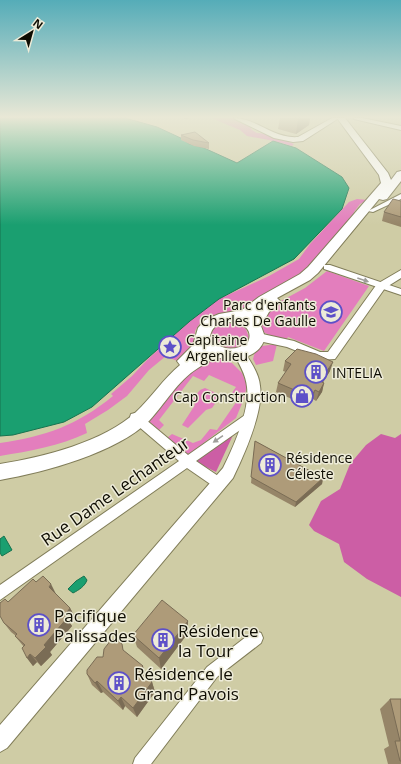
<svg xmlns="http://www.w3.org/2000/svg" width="401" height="764" viewBox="0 0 401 764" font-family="'Open Sans',sans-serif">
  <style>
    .green { fill: #e37ebd }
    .forest { fill: #cc5ea5 }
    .water { fill: #1a9f70; stroke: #16734f }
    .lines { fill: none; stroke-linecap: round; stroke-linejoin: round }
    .minor-casing { stroke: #817d59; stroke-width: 2 }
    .tertiary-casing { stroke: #817d59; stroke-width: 2 }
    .primary-casing { stroke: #817d59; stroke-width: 2 }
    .minor { fill: #fff; fill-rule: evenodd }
    .tertiary { fill: #fff; fill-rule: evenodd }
    .primary { fill: #fff; fill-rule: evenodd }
    .wall { fill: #968568 }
    .shaded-wall { fill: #7a6c55 }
    .building { fill: #ae9b79; stroke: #7a6c55 }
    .oneway { fill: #9f9e9a }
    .labels { text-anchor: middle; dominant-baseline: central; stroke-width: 3; stroke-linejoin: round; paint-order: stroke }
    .poi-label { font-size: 14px; fill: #0e0c02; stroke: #edebd8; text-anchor: start }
    .near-street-label { font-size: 17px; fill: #0e0c02; stroke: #edebd8 }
    .near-poi-label { font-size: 17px; fill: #0e0c02; stroke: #edebd8; text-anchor: start }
  </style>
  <rect width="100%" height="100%" fill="#cfcca5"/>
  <g class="green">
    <polygon points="211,118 233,118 249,125 252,130 257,133 268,134 294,144 292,146 269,140 247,136 240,130"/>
    <path d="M357 199 368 200 360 204 354 212 355 215 307 268 298 275 260 296 238 312 221 313 210 316 200 323 195 331 194 342 190 350 177 361 166 356 149 370 127 396 108 410 85 424 87 433C59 446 30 451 0 456V443C46 436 76 426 113 396L111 394 132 376 148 359 191 320 219 299 269 276 299 259 310 244 349 202Z"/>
    <polygon points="327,271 369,286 324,351 288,337 286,340 274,337 261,331 260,326 271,308 281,301 305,288"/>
    <path d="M224 323 237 324 246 329 249 338C243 354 214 352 210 335L214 327Z"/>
    <polygon points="277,344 273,361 256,365 253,359 255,352 262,346"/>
    <polygon points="212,359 224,359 232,363 242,373 247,386 243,401 236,418 188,455 167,438 172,434 193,443 201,440 210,429 217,430 239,398 231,394 236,387 209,375 204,381 193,376 159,420 164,425 159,430 148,421 185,376"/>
    <polygon points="205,388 218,394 219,398 212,408 206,410 188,428 182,425 195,405 192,400 200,390"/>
  </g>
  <g class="forest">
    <polygon points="381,434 395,438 401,434 401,597 367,579 344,562 339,544 314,531 309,525 321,501 340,489 350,464 366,445"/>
    <polygon points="233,435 216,472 196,462 196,457"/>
  </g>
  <g class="water">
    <polygon points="0,118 125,118 157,127 185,140 185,141 189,144 204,148 237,163 273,141 296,148 342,177 349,188 342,209 294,259 219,299 190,321 92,407 64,422 13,435 0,436"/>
    <polygon points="4,536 12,550 2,556 0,553 0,539"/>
    <path d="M84 576 87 580C85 586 79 590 73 593L68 589 76 581Z"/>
  </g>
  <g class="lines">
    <g class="minor-casing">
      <g id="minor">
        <polygon points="354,118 362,118 401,126 401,130 354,119"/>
        <polygon points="401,194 401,199 373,212 368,211"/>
        <polygon points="324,265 330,265 401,289 401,295 324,269"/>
        <polygon points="135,413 139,414 188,455 245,415 249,414 253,415 254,418 253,421 196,461 224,480 226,484 224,488 220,489 216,488 187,468 0,600 0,585 179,461 131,420 130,417 131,414"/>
        <polygon points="256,631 261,633 263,638 261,643 217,677 151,764 133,764 135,758 207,667 251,633"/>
      </g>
    </g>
    <g class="tertiary-casing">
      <g id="tertiary">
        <path d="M234 118C256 118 274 139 298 137L332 118H339L303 141 293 142 274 138 235 119Z"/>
        <polygon points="401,270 401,278 385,288 335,359 319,360 287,347 254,340 252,337 254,334 258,333 294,341 320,352 328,352 377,284"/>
        <path d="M239 349 243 350C250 361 259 373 260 386 264 411 244 455 233 478L7 748 0 752V725L223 468C233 448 250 410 247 387 246 375 239 363 233 353L235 350Z"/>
      </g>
    </g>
    <g class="primary-casing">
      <path id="primary" d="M337 118H345L388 173 391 180 397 172 401 171V181L387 199 383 200 379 199 318 273 310 280 277 298 281 302 269 312 261 326 265 337C262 352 247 359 232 359 228 360 224 358 220 358 213 358 204 364 198 368 178 380 165 404 149 421 116 453 45 472 0 480V464C43 457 104 442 136 412 152 397 163 379 180 365L177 361 193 345 198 328 205 320 219 314 242 310 259 297 300 274 308 267 381 183 379 175ZM225 322C237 322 255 326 248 342 236 352 218 351 210 336 212 327 217 324 225 322Z"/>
    </g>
    <use href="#minor" class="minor"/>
    <use href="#tertiary" class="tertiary"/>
    <use href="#primary" class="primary"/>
  </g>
  <g class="wall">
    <polygon points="280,118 310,118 309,125 296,134 278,129"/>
    <polygon points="181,135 209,143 209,149 194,146 181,140"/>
    <polygon points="401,201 401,227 382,221 384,212"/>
    <polygon points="285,361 330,371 323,382 324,383 322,392 316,401 313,399 308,406 276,392 278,383 286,372 283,371"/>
    <polygon points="255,441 323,478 322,484 295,507 251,483"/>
    <polygon points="36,582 56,594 70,608 75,617 70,623 72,626 50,652 52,655 41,666 37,662 33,666 27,658 24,647 15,636 16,636 11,632 4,623 8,602"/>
    <polygon points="188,621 188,633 161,669 137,647 133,635"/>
    <polygon points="125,652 146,676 152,682 155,692 137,717 125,706 123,710 103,692 101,693 92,685 87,674 103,657"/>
    <polygon points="390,699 401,699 401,764 388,764 384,749 389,746 380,709"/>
  </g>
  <g class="shaded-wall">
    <polygon points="184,118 192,118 184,119"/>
    <polygon points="300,118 310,118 309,125 296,134 298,119"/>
    <polygon points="333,362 330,371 318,390 320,381"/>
    <polygon points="324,383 322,392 316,401 319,392"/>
    <polygon points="315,390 313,399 308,406 311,397"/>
    <polygon points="323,478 322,484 295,507 296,502"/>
    <polygon points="51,584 56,594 54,597 49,587"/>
    <polygon points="70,608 75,617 70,623 72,626 50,652 52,655 41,666 35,658 65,615"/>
    <polygon points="188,621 188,633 161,669 159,658"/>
    <polygon points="30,654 37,662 33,666 27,658"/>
    <polygon points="143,666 146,677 139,670"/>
    <polygon points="97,681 103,692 101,693 95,683"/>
    <polygon points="152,682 155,692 137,717 133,708"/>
    <polygon points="121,697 125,706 123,710 118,701"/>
  </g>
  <g class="building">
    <polygon points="292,118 300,118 298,119"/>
    <polygon points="195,132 209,143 193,140 181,135"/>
    <polygon points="393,199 401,201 401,217 384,212"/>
    <polygon points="297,349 316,354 333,362 320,381 324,383 319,392 315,390 311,397 278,383 291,364 285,361"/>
    <polygon points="255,441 323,478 296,502 251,477"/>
    <polygon points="43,576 51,584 49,587 70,608 65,615 68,617 44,645 46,647 35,658 30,654 27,658 22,648 25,645 15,636 17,634 4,623 0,616 0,603 5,599 8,602 33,579 36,582"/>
    <polygon points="162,600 188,621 159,658 133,635"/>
    <polygon points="116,639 122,644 123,650 143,666 139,670 152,682 133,708 121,697 118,701 97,681 95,683 87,674 87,670 97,657 103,657 104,649 111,640"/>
    <polygon points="390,699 401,699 401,761 400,761 395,741 400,741"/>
  </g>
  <defs><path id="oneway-solid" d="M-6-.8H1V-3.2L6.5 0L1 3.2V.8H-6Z"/></defs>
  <g class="oneway">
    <use href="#oneway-solid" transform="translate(363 280) rotate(19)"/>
    <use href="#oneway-solid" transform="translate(218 439) rotate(146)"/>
  </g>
  <linearGradient id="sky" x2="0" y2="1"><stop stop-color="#55acb8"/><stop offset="0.52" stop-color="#e9e8d6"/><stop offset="1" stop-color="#e9e8d6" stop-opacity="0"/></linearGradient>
  <rect width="401" height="225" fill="url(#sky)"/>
  <defs>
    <g id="school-ring" transform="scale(1.15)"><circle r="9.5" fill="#edebd8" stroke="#5d50c8" stroke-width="1.5"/><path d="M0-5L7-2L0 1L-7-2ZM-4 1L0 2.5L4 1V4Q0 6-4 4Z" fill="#5d50c8"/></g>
    <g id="sight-ring" transform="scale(1.15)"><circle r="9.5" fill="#edebd8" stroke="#5d50c8" stroke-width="1.5"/><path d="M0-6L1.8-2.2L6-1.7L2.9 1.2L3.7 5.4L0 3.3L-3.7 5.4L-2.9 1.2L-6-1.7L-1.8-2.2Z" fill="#5d50c8"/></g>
    <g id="building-ring" transform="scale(1.15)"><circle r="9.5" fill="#edebd8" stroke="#5d50c8" stroke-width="1.5"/><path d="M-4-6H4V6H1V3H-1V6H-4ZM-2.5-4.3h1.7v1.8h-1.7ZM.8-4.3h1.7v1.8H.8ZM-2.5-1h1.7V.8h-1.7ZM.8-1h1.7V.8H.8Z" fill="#5d50c8"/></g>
    <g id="shop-ring" transform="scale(1.15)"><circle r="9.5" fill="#edebd8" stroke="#5d50c8" stroke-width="1.5"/><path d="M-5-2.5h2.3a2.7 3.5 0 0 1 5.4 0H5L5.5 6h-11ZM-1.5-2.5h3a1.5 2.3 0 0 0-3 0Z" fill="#5d50c8"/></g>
  </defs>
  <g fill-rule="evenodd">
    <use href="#school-ring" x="331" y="312"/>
    <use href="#sight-ring" x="170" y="347"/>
    <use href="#building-ring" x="316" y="372"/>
    <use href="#shop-ring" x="302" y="396"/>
    <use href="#building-ring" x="270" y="465"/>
    <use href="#building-ring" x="39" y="625"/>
    <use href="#building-ring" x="163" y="640"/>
    <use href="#building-ring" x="119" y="683"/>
  </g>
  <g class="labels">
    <g class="poi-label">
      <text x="316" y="304" text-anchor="end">Parc d'enfants<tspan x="316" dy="16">Charles De Gaulle</tspan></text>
      <text x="186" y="339">Capitaine<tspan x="186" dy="16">Argenlieu</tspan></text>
      <text x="332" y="372">INTELIA</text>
      <text x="286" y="396" text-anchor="end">Cap Construction</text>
      <text x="286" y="457">Résidence<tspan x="286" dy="16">Céleste</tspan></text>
    </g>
    <g class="near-street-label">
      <text transform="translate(115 491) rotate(-35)">Rue Dame Lechanteur</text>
    </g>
    <g class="near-poi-label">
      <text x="54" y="615">Pacifique<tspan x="54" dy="20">Palissades</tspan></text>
      <text x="178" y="630">Résidence<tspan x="178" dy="20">la Tour</tspan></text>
      <text x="134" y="673">Résidence le<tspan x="134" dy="20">Grand Pavois</tspan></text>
    </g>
  </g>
  <g transform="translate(32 32) rotate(37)" stroke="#edebd8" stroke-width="3" paint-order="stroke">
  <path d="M0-3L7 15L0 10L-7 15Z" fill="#0e0c02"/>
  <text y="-6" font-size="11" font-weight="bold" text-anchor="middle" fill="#0e0c02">N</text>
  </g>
</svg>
